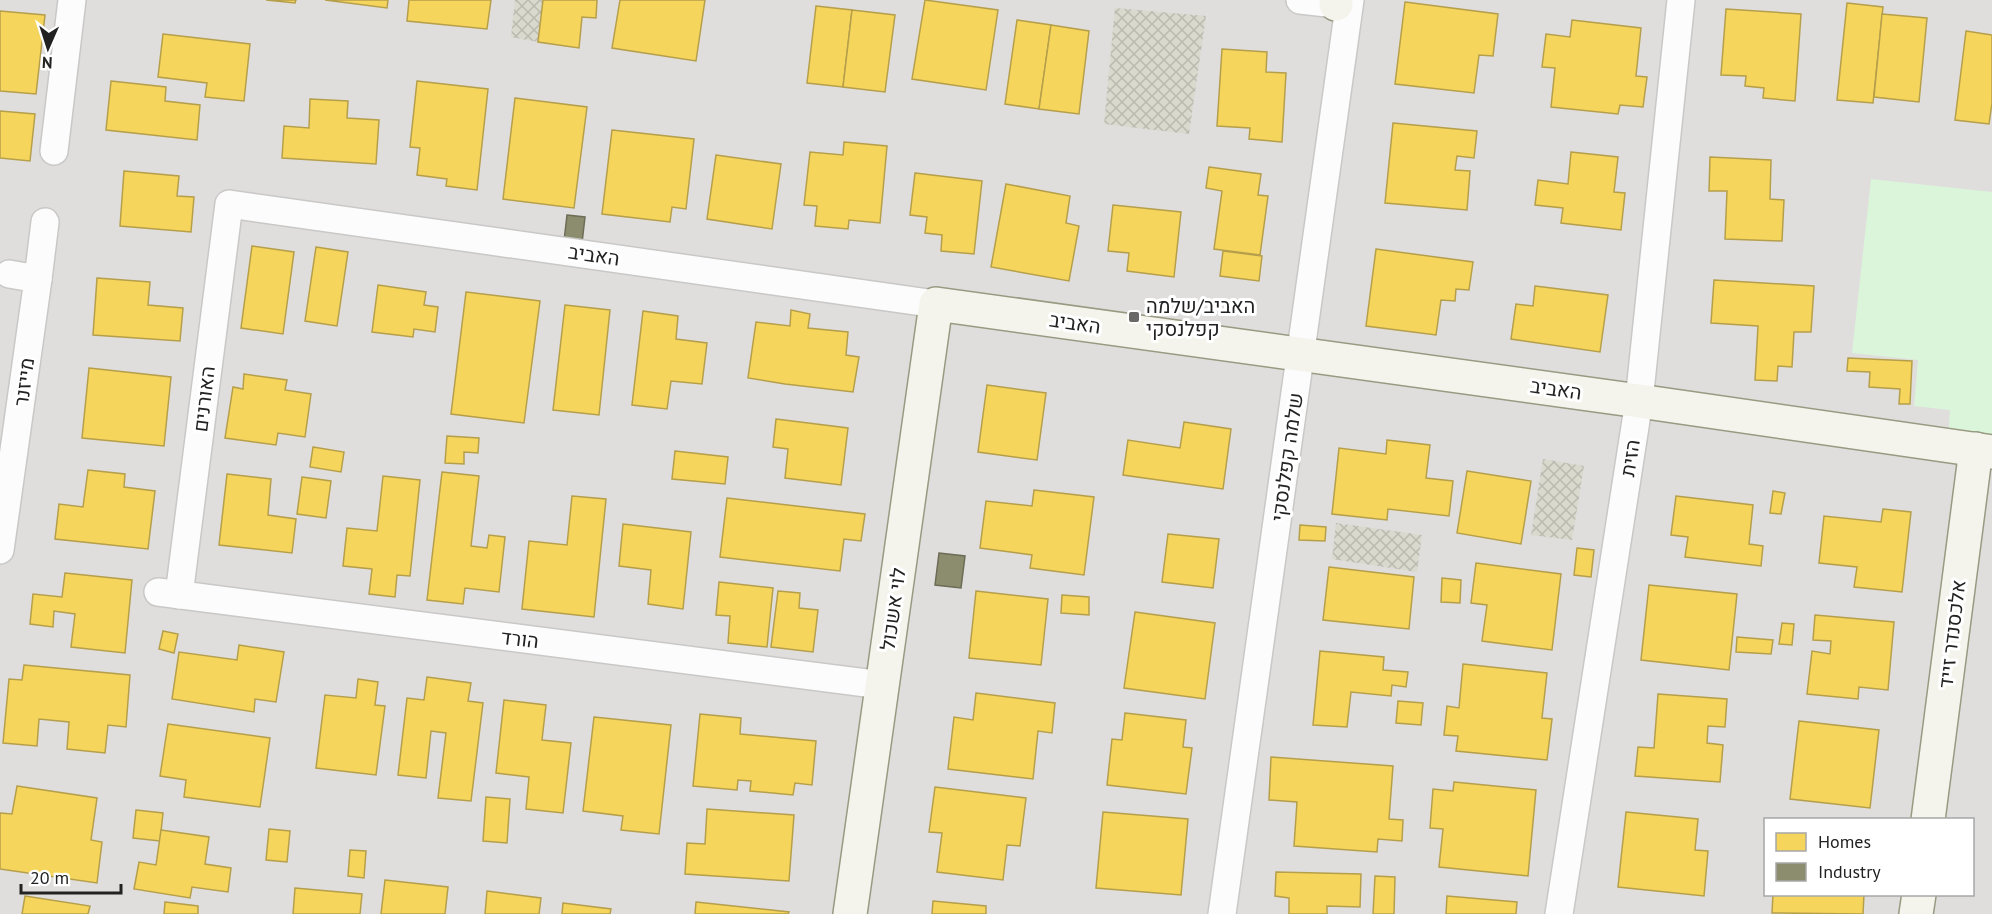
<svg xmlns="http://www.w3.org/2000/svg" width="1992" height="914" viewBox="0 0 1992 914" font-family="'PT Sans',Heebo,sans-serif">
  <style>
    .residential { fill: #dfdedc; fill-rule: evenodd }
    .construction { fill: url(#construction-cross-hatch) }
    .park { fill: #daf5da }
    .homes { fill: #f6d55c; stroke: #b69f4b; stroke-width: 1.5 }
    .industry { fill: #8c8c6e; stroke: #6c6c57; stroke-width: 1.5 }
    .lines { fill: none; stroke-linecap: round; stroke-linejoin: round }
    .street-casing { stroke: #c9c8c7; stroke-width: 30 }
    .secondary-casing { stroke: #999a82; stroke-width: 36 }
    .street { stroke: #fdfcfc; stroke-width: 27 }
    .secondary { stroke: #f4f4ed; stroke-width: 33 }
    .poi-dot { fill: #6a6968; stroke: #fff; stroke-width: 2 }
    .labels { text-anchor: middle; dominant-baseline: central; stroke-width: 6; stroke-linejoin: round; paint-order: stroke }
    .street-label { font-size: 20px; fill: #222; stroke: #fff }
    .poi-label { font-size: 20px; fill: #222; stroke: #fff; text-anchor: start }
  </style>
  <defs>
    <pattern id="construction-cross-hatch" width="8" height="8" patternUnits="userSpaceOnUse" patternTransform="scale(1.5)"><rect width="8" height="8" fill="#d9d9cd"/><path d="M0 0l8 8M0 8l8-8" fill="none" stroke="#babab0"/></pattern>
  </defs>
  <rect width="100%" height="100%" fill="#f0eeeb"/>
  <path class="residential" d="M0 0H1992V914H0ZM1766 820H1972V894H1766Z"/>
  <g class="construction">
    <polygon points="515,0 543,0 538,42 511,37"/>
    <polygon points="1115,8 1206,16 1189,134 1104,124"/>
    <polygon points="1543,459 1584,466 1572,540 1531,535"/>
    <polygon points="1336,523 1422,535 1417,572 1332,559"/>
  </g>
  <polygon class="park" points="1871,179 1992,192 1992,443 1948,438 1950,410 1914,406 1918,360 1852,353"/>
  <g class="homes">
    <polygon points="266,0 296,0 295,3"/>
    <polygon points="325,0 388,0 387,8"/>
    <polygon points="409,0 491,0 487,29 407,21"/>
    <polygon points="543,0 597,0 596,18 582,17 579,48 538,42"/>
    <polygon points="620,0 705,0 696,61 612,48"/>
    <polygon points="925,0 998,10 986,90 912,79"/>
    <polygon points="1405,2 1498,14 1493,56 1479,55 1474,93 1395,84"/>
    <polygon points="1847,3 1883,7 1873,103 1837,100"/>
    <polygon points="816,6 852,10 843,87 807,83"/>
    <polygon points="1726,9 1801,14 1795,101 1763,98 1764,88 1745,86 1746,76 1721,75"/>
    <polygon points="852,10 895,15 885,92 843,87"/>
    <polygon points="0,11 45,15 36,94 0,91"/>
    <polygon points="1882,14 1927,18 1919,102 1874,97"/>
    <polygon points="1017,20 1051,25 1039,109 1005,104"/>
    <polygon points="1572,20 1641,28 1636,76 1647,77 1643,107 1620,105 1618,114 1551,107 1555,68 1542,67 1546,34 1570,37"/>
    <polygon points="1051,25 1089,31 1079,114 1039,109"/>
    <polygon points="1966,31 1992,35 1992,103 1989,124 1955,120"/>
    <polygon points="163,34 250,44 244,101 205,97 207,83 158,77"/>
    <polygon points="1222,49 1267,52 1266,72 1286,73 1282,142 1249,139 1250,128 1217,126"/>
    <polygon points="111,81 166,87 165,101 200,105 197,140 106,130"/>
    <polygon points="417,81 488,89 477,190 446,186 447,179 417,175 420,148 410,147"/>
    <polygon points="515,98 587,107 574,208 503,199"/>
    <polygon points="310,99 348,101 347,118 379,120 376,164 282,158 284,126 309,128"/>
    <polygon points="0,111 35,114 30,161 0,158"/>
    <polygon points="1393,123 1477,131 1474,158 1457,156 1455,170 1470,171 1467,210 1385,203"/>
    <polygon points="612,130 694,139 686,209 672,207 670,222 602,214"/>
    <polygon points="844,142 887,146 880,223 849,220 848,229 815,226 817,206 804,205 810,152 843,155"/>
    <polygon points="1571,152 1618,157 1614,192 1625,193 1621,230 1561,223 1563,208 1535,205 1538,180 1568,184"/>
    <polygon points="716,155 781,164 772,229 707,219"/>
    <polygon points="1710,157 1771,160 1770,199 1784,200 1782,241 1725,239 1727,191 1709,191"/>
    <polygon points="1209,167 1261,174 1258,195 1268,196 1260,255 1214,249 1222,191 1206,188"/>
    <polygon points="124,171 179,176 177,196 194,197 191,232 120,226"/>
    <polygon points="915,173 982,181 974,254 941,251 942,235 925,233 927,217 910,215"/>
    <polygon points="1006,184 1070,196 1066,223 1079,226 1069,281 991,267"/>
    <polygon points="1113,205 1181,212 1174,277 1127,271 1129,253 1108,251"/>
    <polygon points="252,246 294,252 283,334 241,328"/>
    <polygon points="316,247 348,252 337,326 305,321"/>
    <polygon points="1376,249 1473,262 1469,290 1456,289 1455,301 1441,300 1436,335 1366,326"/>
    <polygon points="1223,251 1262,256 1259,281 1220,276"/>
    <polygon points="97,278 150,282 148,305 183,308 180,341 93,335"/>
    <polygon points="1714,280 1814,286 1811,332 1794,332 1792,367 1778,366 1777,381 1755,380 1758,326 1711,323"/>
    <polygon points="378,285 426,292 424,305 438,307 435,332 414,329 413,337 372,332"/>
    <polygon points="1535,286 1608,295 1600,352 1511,339 1516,304 1533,306"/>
    <polygon points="466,292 540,301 524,423 451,414"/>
    <polygon points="565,305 610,310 599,415 553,410"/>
    <polygon points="791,310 810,314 808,328 848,332 846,355 859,357 853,392 785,384 748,378 756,322 790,326"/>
    <polygon points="643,311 678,316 676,339 707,343 702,384 671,381 667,409 632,405"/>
    <polygon points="1848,358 1912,361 1910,404 1899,404 1900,389 1869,387 1870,372 1847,371"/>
    <polygon points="89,368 171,377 164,446 82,438"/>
    <polygon points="244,374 287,380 285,390 311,394 305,437 278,433 276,445 225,438 233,387 243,389"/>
    <polygon points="987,385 1046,393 1037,460 978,452"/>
    <polygon points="776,419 848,428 841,485 785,478 788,449 773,447"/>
    <polygon points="1184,422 1231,429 1223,489 1123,475 1128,440 1180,448"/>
    <polygon points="447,436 479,438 478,453 464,452 464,464 445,463"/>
    <polygon points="1387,440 1430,445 1426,478 1453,481 1449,516 1388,509 1387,520 1332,514 1339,448 1386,454"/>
    <polygon points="313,447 344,452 341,472 310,467"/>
    <polygon points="675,451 728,457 725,484 672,479"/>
    <polygon points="88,470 125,474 124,487 155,491 148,549 55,539 59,504 83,507"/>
    <polygon points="1467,471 1531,481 1521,544 1457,533"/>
    <polygon points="442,472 479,476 471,546 487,548 489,535 505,537 499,592 465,588 463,604 427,600"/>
    <polygon points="227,474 271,479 268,515 296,519 292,553 219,545"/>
    <polygon points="383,476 420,480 410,576 397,575 395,597 369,594 372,569 343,566 347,528 377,531"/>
    <polygon points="302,477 331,481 326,518 297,514"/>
    <polygon points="1034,490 1094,497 1084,575 1030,568 1032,555 980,548 986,501 1032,506"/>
    <polygon points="1773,491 1785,493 1781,514 1770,513"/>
    <polygon points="572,496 606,499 594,617 522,609 529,541 567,545"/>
    <polygon points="1676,496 1753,505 1749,544 1763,546 1761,566 1685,557 1688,537 1671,535"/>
    <polygon points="727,498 865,514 861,541 844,539 840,571 720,557"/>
    <polygon points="1883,509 1911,512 1902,592 1854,587 1857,567 1819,563 1824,516 1881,522"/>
    <polygon points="623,524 691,532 683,609 648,604 651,570 619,566"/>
    <polygon points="1300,525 1326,527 1325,541 1299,540"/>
    <polygon points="1168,534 1219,539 1213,588 1162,582"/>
    <polygon points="1577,548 1594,550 1591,577 1574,575"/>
    <polygon points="1476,563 1561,574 1552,650 1482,641 1487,605 1471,603"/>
    <polygon points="1329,567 1414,577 1409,629 1323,620"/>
    <polygon points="65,573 132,580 125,653 71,647 75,614 54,611 53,627 30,624 33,594 62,597"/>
    <polygon points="1442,578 1461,580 1460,603 1441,602"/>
    <polygon points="719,582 773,588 767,647 728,643 730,616 716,615"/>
    <polygon points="1649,585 1737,594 1729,670 1641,660"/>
    <polygon points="778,591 800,593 799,608 818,610 813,652 771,647"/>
    <polygon points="976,591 1048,599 1041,665 969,658"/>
    <polygon points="1062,595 1089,597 1089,615 1061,613"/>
    <polygon points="1135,612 1215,623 1205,699 1124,688"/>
    <polygon points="1815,615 1894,622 1888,690 1859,687 1858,699 1807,694 1812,651 1830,654 1831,641 1813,640"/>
    <polygon points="1782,623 1794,624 1792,645 1779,644"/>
    <polygon points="163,631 178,634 174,653 159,649"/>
    <polygon points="1737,637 1773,640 1771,654 1736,652"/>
    <polygon points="239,645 284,652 276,702 255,699 254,712 172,699 179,652 237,660"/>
    <polygon points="1320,651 1384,657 1383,670 1408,672 1406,687 1392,685 1391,696 1351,692 1347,727 1313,725"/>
    <polygon points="1463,664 1547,673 1542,718 1552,719 1547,760 1456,751 1458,736 1444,735 1447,706 1459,708"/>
    <polygon points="24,665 130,675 126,727 108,725 105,753 67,749 69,722 39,719 37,746 3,743 9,679 22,680"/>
    <polygon points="427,677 471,683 468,701 483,703 471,801 438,798 446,733 431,731 426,778 398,775 407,698 424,700"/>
    <polygon points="358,679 378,682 375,705 385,706 376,775 316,768 325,695 356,698"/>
    <polygon points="976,693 1055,703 1052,733 1038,731 1033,779 948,769 954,717 973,720"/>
    <polygon points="1658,694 1727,699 1725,727 1708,726 1707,743 1723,745 1720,782 1635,776 1638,747 1654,748"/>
    <polygon points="504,700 546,705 542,740 571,743 563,813 526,809 529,777 496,773"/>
    <polygon points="1398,701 1423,703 1421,725 1396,723"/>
    <polygon points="1125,713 1186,720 1183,747 1192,748 1186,794 1107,785 1112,739 1122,740"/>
    <polygon points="700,714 741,718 740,734 816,741 812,785 795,783 793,795 750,791 751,781 738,780 737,790 693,786"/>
    <polygon points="594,717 671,725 659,834 621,830 623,816 583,811"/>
    <polygon points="1799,721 1879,730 1870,808 1790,799"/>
    <polygon points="168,724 270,738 260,807 184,797 186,780 160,776"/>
    <polygon points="1271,757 1393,766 1389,819 1403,820 1402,841 1378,839 1377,852 1294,846 1297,802 1269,800"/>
    <polygon points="1454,782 1536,790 1528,876 1439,867 1443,829 1430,828 1433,789 1453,791"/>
    <polygon points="17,786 97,798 91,840 102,842 97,883 0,869 0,813 12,814"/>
    <polygon points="935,787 1026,798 1020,846 1007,845 1003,880 937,872 942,833 929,832"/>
    <polygon points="486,797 510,799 507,843 483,841"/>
    <polygon points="707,809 794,815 789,881 685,874 687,843 705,844"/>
    <polygon points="136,810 163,813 160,841 133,838"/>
    <polygon points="1103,812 1188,819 1181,895 1096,888"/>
    <polygon points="1626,812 1698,819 1695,850 1708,851 1704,896 1618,887"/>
    <polygon points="269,829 290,831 287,862 266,860"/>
    <polygon points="161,830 209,837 205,864 231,868 228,892 192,887 190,898 134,889 139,862 156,865"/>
    <polygon points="350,850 366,851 364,878 348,876"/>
    <polygon points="1276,872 1361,874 1360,907 1327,906 1327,914 1289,914 1289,898 1275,896"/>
    <polygon points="1375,876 1395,877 1394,914 1373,914"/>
    <polygon points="385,880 448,887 445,914 381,914"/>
    <polygon points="295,888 362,894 360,914 293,914"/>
    <polygon points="487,891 541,898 539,914 485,914"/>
    <polygon points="1773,894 1864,894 1863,914 1772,913"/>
    <polygon points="25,896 90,906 88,914 22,914"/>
    <polygon points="1447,896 1517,902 1516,914 1446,914"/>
    <polygon points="933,901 986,906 986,914 932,914"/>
    <polygon points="165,902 198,906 198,914 164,914"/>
    <polygon points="696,902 789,912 788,914 695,914"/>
    <polygon points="563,903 611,909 610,914 562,914"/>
  </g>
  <g class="industry">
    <polygon points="567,215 585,217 582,243 564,241"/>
    <polygon points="939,553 965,556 961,588 935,585"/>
  </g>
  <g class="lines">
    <g class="street-casing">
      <g id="street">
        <polyline points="1300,0 1336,4"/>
        <polyline points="54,151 72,0"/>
        <polyline points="38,279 45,222"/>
        <polyline points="0,550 38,279 9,274"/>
        <polyline points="158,592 882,685"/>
        <polyline points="179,595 229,204 936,304"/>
        <polyline points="1222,914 1350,0"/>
        <polyline points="1559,914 1639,401 1681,0"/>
      </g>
    </g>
    <g class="secondary-casing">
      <g id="secondary">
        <polyline points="1336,4 1336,0"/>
        <polyline points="1928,820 1976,449"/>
        <polyline points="850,914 936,304 1639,401 1992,452"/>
        <polyline points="1916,914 1919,894"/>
      </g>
    </g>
    <use href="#street" class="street"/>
    <use href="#secondary" class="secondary"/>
  </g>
  <rect class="poi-dot" x="1128" y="311" width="12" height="12" rx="3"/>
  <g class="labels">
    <g class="street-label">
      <text transform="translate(594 255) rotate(8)">האביב</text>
      <text transform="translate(1075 323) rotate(8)">האביב</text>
      <text transform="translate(24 382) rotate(-82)">מייזנר</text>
      <text transform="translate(1556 389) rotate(8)">האביב</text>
      <text transform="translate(204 399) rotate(-83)">האורנים</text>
      <text transform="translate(1287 457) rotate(-82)">שלמה קפלנסקי</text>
      <text transform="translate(1630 458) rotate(-81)">הזית</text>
      <text transform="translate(893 609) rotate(-82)">לוי אשכול</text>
      <text transform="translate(1952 634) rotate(-83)">אלכסנדר זייד</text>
      <text transform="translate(520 639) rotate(7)">הורד</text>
    </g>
    <g class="poi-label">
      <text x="1146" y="306">האביב/שלמה<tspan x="1146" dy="23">קפלנסקי</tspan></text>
    </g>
  </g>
  <rect x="1764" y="818" width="210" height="78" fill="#ffffff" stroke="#a7a7a7" stroke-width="1.5"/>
  <rect x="1776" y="833" width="30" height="18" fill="#f6d55c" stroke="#a7a7a7" stroke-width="1.5"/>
  <text x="1818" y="848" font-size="18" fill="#222222">Homes</text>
  <rect x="1776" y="863" width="30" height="18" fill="#8c8c6e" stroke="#a7a7a7" stroke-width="1.5"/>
  <text x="1818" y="878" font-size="18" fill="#222222">Industry</text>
  <g transform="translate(48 48) rotate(183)" stroke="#ffffff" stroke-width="4.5" paint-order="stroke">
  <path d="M0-4.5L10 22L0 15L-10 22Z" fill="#222222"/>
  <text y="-9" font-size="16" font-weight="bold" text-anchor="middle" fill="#222222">N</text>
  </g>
  <path d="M21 884v9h100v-9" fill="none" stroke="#222222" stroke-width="3"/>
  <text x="30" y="884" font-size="18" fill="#222222" stroke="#ffffff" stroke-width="4.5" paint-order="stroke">20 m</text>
</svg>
